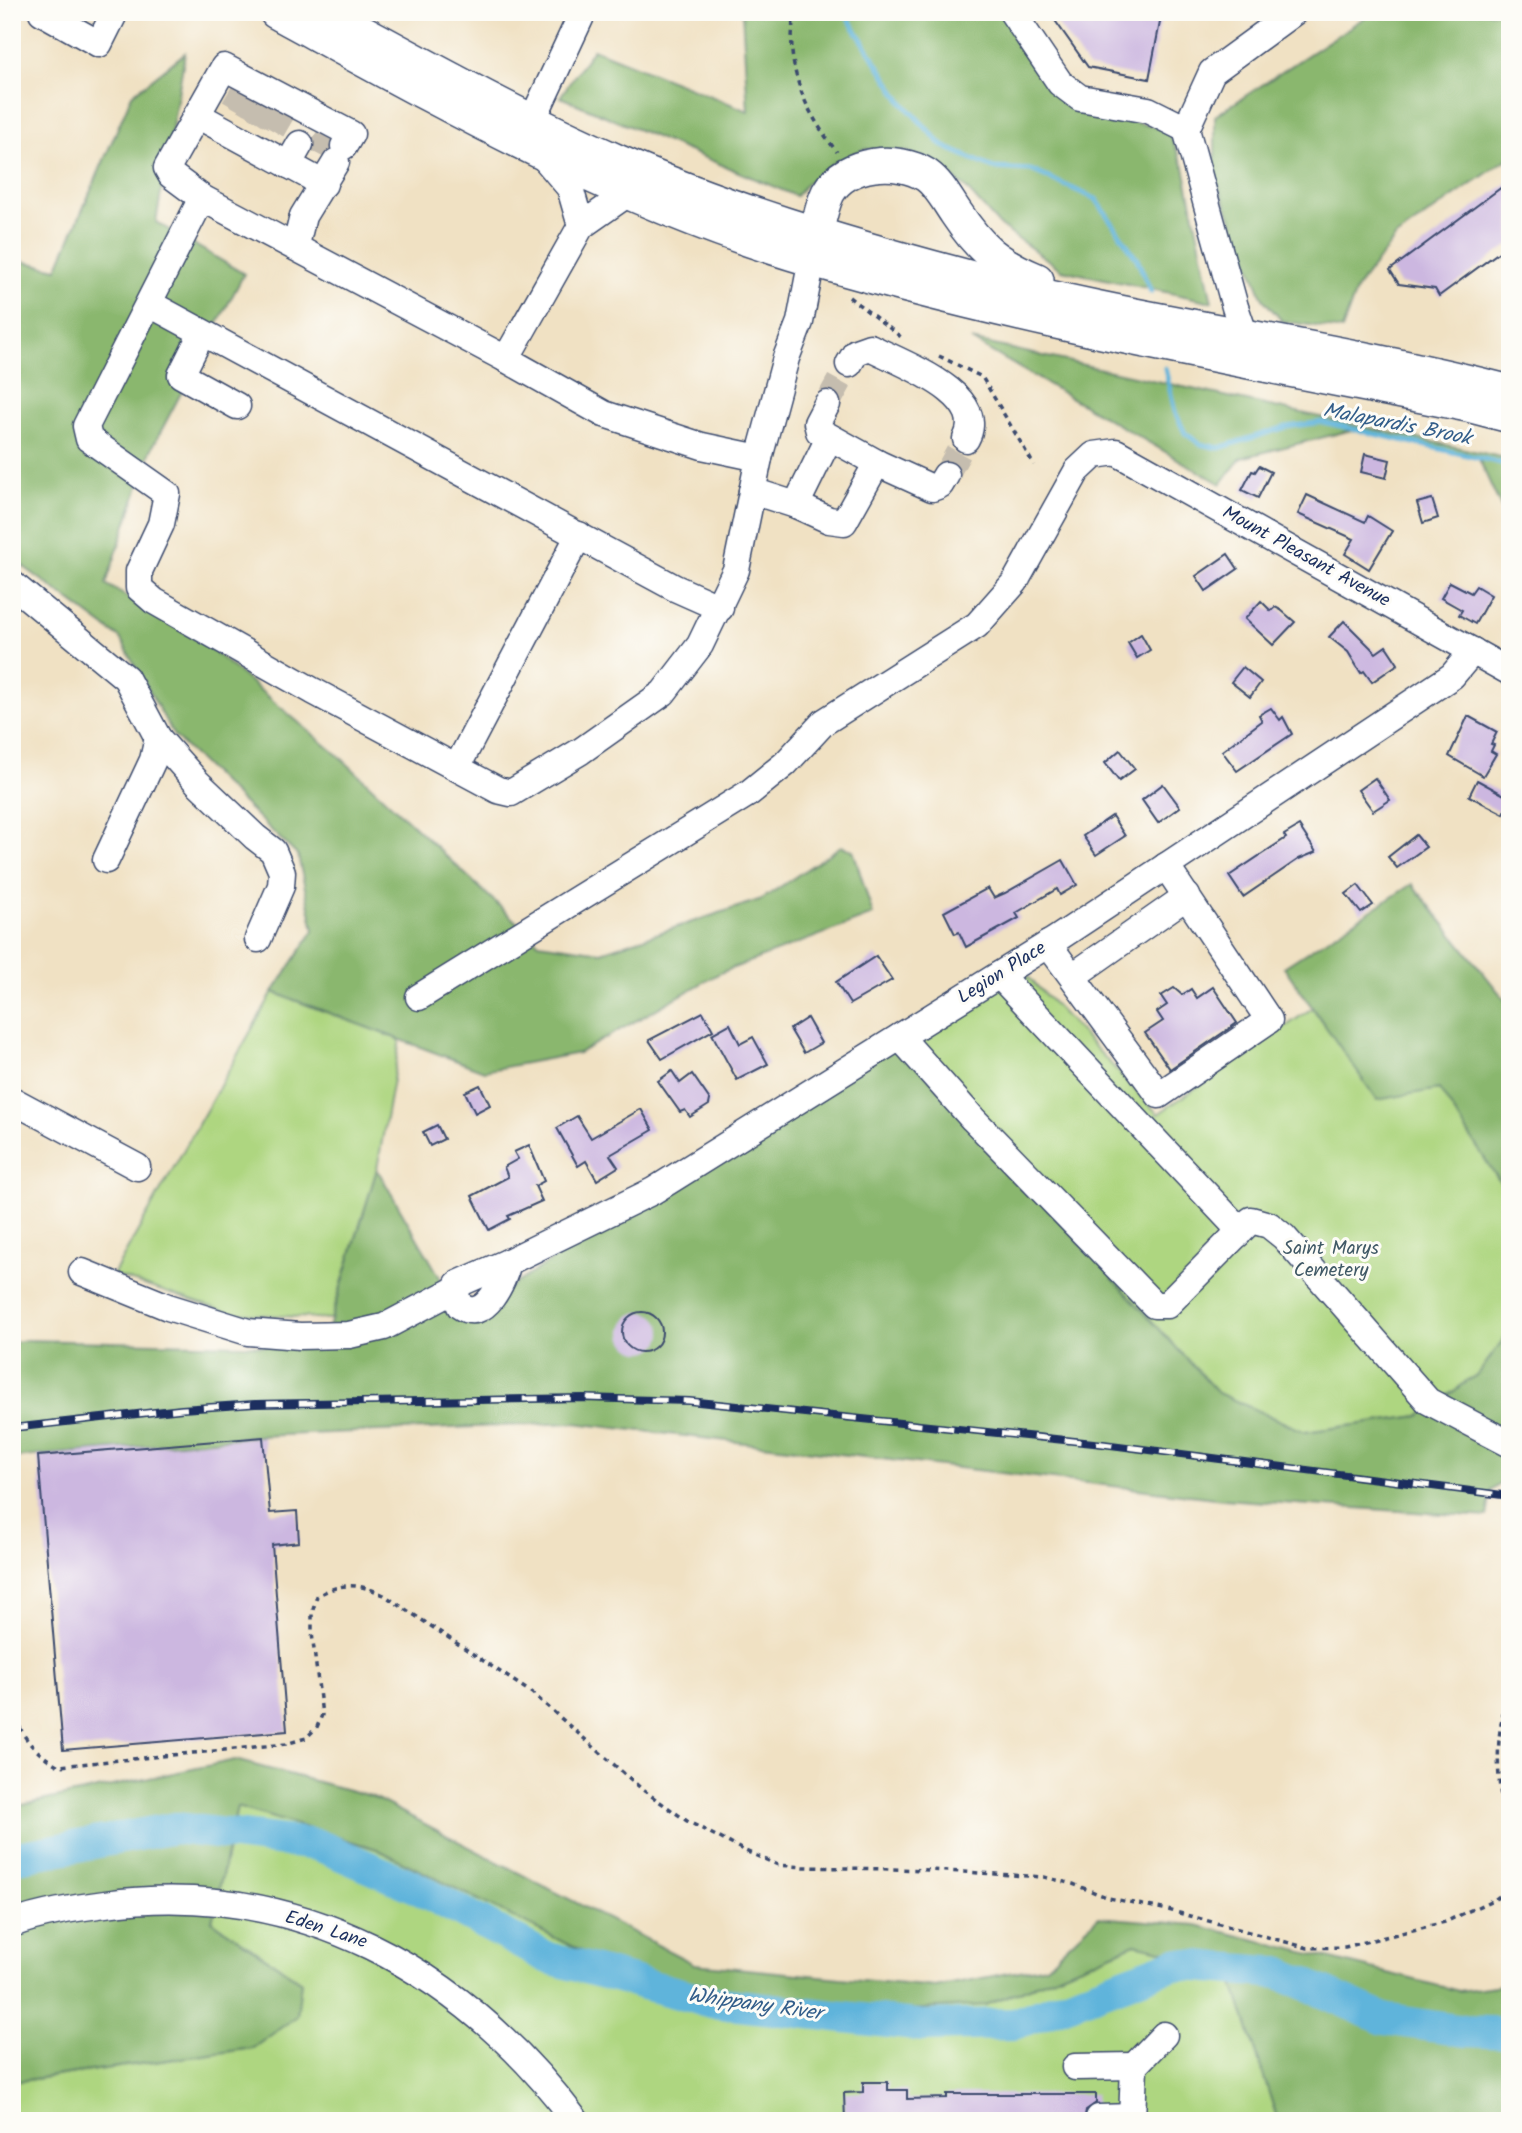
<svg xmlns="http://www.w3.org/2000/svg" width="1522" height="2133" viewBox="0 0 1522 2133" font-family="Kalam,sans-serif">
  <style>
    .green { fill: #aed680; stroke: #64826f; stroke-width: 2 }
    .forest { fill: #8ab76e; stroke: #527366; stroke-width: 2 }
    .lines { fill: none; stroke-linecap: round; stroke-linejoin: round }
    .stream { stroke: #5fb4db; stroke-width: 5 }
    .river { stroke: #5fb4db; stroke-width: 32 }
    .building { fill: #ccb7e0 }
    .minor-tunnel { stroke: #c5bdaf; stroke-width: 26; stroke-dasharray: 26 13; stroke-linecap: butt }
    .minor-casing { stroke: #3b4a6d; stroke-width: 29 }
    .major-casing { stroke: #3b4a6d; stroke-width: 36 }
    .path { stroke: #3b4a6d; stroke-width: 3.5; stroke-dasharray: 5 5; stroke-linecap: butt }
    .minor { stroke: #fff; stroke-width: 26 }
    .major { stroke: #fff; stroke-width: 33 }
    .rail-casing { stroke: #1b2f5e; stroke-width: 8 }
    .rail { stroke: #fdfcf7; stroke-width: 5; stroke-dasharray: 16; stroke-linecap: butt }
    .labels { text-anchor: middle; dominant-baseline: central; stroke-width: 6; stroke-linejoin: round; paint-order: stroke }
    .street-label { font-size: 19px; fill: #1b2f5e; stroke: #fdfcf7 }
    .park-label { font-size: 19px; fill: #405966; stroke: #fdfcf7 }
    .water-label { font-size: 21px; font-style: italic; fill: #335e8a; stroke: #fdfcf7 }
  </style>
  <rect width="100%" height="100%" fill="#fdfcf7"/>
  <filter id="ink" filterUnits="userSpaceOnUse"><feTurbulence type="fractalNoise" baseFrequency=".0143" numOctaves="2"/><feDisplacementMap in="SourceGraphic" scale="14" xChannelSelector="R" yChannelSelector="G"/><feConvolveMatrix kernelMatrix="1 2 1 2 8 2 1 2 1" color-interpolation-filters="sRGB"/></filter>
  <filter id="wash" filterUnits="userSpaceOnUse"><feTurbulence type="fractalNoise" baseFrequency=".00686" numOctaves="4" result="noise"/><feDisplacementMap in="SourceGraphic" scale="28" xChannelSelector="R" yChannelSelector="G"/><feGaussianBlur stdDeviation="1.57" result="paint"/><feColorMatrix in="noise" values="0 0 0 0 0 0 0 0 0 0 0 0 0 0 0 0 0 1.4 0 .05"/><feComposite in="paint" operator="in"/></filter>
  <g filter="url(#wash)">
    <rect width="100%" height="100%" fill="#f0e1c3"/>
    <g class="green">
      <polygon points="1018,966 1158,1114 1314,1007 1377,1099 1439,1089 1510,1197 1510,1330 1479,1373 1419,1416 1305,1432 1217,1393 895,1041"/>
      <polygon points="273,992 400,1040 377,1169 331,1319 230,1313 113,1275"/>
      <polygon points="237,1807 377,1849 621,1971 985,2005 1135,1944 1229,1965 1278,2121 12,2121 12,2082 252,2048 301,1982 212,1921"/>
    </g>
    <g class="forest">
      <polygon points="742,12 1003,12 1071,107 1168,130 1184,167 1212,302 1062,270 1000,226 966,188 934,163 908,152 864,149 833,163 806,184 796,196 560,97 593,49 748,111"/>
      <polygon points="1373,12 1510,12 1510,157 1396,237 1357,288 1342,330 1282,321 1263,299 1215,177 1215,116"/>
      <polygon points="185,53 156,222 244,274 151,450 106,584 206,645 340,757 539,943 601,952 762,899 841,846 853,850 873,915 720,973 579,1053 484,1071 273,992 314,930 298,856 174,736 120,638 12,558 12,259 57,269 132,95"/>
      <polygon points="971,340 1510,459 1510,527 1478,457 1352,430 1241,458 1221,484"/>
      <polygon points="1412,884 1510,1006 1510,1197 1439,1089 1377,1100 1284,967"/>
      <polygon points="895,1041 1218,1393 1305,1432 1419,1416 1479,1373 1510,1330 1510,1476 1491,1491 1487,1517 1223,1499 574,1423 259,1436 12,1458 12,1343 26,1340 323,1347 377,1169 463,1317"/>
      <polygon points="235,1760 371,1796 694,1964 935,1987 1046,1966 1098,1917 1196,1925 1459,1991 1510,1984 1510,2121 1278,2121 1228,1965 1135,1944 985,2005 862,2013 621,1971 377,1849 237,1807 212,1921 301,1982 297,2016 253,2048 12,2082 12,1807"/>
    </g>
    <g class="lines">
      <g class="stream">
        <polyline points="844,12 902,102 943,146 993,168 1031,170 1096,199 1137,259 1151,292"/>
        <polyline points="1165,368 1175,412 1185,433 1200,444 1219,448 1286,427 1323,422 1510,465"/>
      </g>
      <polyline class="river" points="12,1858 175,1828 318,1845 413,1886 548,1958 711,2002 924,2026 1014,2024 1174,1964 1280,1973 1384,2019 1464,2031 1510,2033"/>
    </g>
    <g id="blocks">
      <g class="building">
        <polygon points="1049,12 1162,12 1149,79 1088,67"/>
        <polygon points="1510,181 1510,244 1439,296 1435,289 1399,284 1390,270"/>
        <polygon points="1365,454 1390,460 1386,478 1361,472"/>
        <polygon points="1259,466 1271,472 1258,498 1242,490 1252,471 1255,472"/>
        <polygon points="1307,495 1365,522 1368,516 1392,531 1369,569 1345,554 1354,539 1298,514"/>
        <polygon points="1432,499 1438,518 1423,523 1417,503"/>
        <polygon points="1228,554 1238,569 1206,591 1196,576"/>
        <polygon points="1450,582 1471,593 1476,586 1491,595 1475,624 1459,615 1462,610 1441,598"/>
        <polygon points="1261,601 1271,611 1275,607 1281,610 1295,622 1273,645 1245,619"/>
        <polygon points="1344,621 1376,653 1386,646 1398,664 1372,682 1364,671 1361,673 1348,652 1329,637"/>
        <polygon points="1141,634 1150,650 1137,658 1128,643"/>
        <polygon points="1243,667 1261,682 1250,697 1231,682"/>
        <polygon points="1271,708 1280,720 1283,717 1292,734 1237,771 1222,751 1262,721 1259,715"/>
        <polygon points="1468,716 1497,732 1491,744 1494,745 1491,751 1496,754 1483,776 1449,756"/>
        <polygon points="1120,750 1135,769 1119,781 1105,763"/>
        <polygon points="1375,778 1390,800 1373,811 1358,790"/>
        <polygon points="1477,780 1510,798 1504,814 1469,796"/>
        <polygon points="1163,784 1180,807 1158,823 1142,800"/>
        <polygon points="1112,816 1125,836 1096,855 1083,836"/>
        <polygon points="1299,826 1316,852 1299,859 1243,897 1229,876 1286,838 1284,835"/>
        <polygon points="1416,835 1426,847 1397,868 1388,857"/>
        <polygon points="1063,860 1077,885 1060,895 1057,889 1016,913 1019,918 966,947 959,932 955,934 944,912 988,888 994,898 1005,893"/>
        <polygon points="1358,885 1373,905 1361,913 1346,894"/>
        <polygon points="876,956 892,980 850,1004 836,982"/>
        <polygon points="1213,987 1237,1023 1170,1069 1145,1033 1163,1021 1157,1012 1167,1005 1161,996 1174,988 1182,995 1191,989 1197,998"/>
        <polygon points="703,1012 713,1030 662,1059 649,1040"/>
        <polygon points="807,1018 821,1043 804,1053 790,1029"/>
        <polygon points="730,1024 740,1044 753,1037 768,1064 737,1080 712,1034"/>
        <polygon points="672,1071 680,1083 692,1074 710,1100 709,1105 690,1117 685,1110 680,1112 658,1081"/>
        <polygon points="480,1085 490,1105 475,1113 465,1092"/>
        <polygon points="641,1109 653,1130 610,1155 618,1167 597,1180 586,1161 578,1166 557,1128 577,1116 591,1138"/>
        <polygon points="437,1125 444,1139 430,1146 423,1132"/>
        <polygon points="529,1145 544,1181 535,1186 542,1201 508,1216 510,1219 489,1230 472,1196 508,1177 504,1167 518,1159 514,1152"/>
        <circle cx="642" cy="1332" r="20"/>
        <polygon points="263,1437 270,1513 297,1511 299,1542 272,1545 287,1731 63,1750 38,1456"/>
        <polygon points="863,2082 888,2082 888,2090 907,2090 907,2099 947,2098 947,2094 1096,2094 1096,2103 1086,2110 1084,2121 845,2121 844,2093 863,2092"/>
      </g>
    </g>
  </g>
  <g filter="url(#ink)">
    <use href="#blocks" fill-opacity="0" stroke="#3b4a6d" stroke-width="2"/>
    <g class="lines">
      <g class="minor-tunnel">
        <polyline points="234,108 244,91"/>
        <polyline points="254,120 265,103"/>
        <polyline points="272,130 283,111"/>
        <polyline points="319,155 328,138"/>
        <polyline points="827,404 849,364"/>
        <polyline points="946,475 966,439"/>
      </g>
      <g class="minor-casing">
        <g id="minor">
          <polyline points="42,12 99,44 115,12"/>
          <polyline points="1012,12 1060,83 1080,98 1148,110 1186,129"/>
          <polyline points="197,115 324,184"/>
          <polyline points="532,121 583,12"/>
          <polyline points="543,156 570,188 581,226"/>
          <polyline points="288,165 300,144"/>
          <polygon points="202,198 506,359 604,414 702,446 759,458 736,570 700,645 663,693 581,751 511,793 498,790 313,691 154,601 139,588 139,571 161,524 167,494 89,439 86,426"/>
          <polyline points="202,198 171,175 167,168 224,67 351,134 344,146"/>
          <polyline points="296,245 303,216 336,162"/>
          <polyline points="150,304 675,588 720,608"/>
          <polyline points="202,333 181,375 237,406"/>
          <polyline points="1245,336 1235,307 1186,129 1212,72 1294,12"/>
          <polyline points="506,359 581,226 621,198 634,194"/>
          <path d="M849 364 856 352 870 347C900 363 990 394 966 439"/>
          <polyline points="827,404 817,423 819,431 877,463"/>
          <polyline points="759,458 786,358 800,322 815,243"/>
          <polyline points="752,491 796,505 829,520 844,522 877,463 932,488 940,485 946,475"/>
          <polyline points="796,505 829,438"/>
          <polyline points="12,584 126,678 158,738 197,782 255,837 273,851 282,872 281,886 258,939"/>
          <polyline points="457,767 579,535"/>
          <polyline points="106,860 153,760 158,738"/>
          <polyline points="1048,944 1159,1095 1269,1020 1166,866"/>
          <polyline points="999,975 1232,1222 1238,1234"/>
          <polyline points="1073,976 1187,896"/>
          <polyline points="419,997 749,793 785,764 824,722 977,625 1015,582 1077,471 1094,455 1116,452 1510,672"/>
          <polyline points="900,1037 973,1119 1154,1305 1167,1305 1251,1220 1269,1225 1284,1237 1428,1401 1510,1444"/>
          <polyline points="12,1100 137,1167"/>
          <polyline points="508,1262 653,1191 1055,940 1452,676 1473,651"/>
          <path d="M508 1262C504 1280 485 1324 460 1306L456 1296 458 1284Z"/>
          <polyline points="82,1272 168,1307 248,1332 300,1336 349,1335 384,1327 456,1289"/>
          <path d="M12 1924C41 1913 75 1908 105 1904 297 1878 463 1970 576 2121"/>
          <polyline points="1075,2067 1134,2066"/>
          <polyline points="1099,2118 1132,2117"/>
          <polyline points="1132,2121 1134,2066 1164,2035"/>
        </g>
      </g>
      <g class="major-casing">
        <g id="major">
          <path d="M276 12C443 103 610 198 793 254 1014 321 1242 360 1468 405L1510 416"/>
          <path d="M326 12C423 64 517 117 617 161 726 209 842 243 957 274 1139 324 1327 344 1510 392"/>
          <path d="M816 234C819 221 822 205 828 193 846 161 898 157 926 175 939 184 947 200 956 213 980 249 997 263 1037 280"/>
        </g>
      </g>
      <g class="path">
        <path d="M792 12C794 25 791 38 792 52 796 91 813 121 837 152"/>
        <polyline points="849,297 901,337"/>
        <polyline points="939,356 982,377 1034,465"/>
        <polyline points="12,1566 12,1608"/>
        <path d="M1510 1692C1492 1733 1497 1796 1510 1838"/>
        <path d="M12 1698C17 1732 29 1749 59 1766L286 1744 306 1738 317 1727 322 1715 312 1633V1613L317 1596C342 1582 358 1583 384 1595L532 1693 643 1790 687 1821 743 1850 778 1865 804 1867 931 1870 1044 1877 1073 1884 1109 1898 1168 1910 1308 1948 1345 1947 1445 1922 1497 1898 1510 1888"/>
      </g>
      <use href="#minor" class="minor"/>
      <use href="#major" class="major"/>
      <g class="rail-casing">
        <polyline id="rail" points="12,1428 182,1409 255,1404 583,1398 689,1401 1103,1444 1510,1496"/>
      </g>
      <use href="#rail" class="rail"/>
    </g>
  </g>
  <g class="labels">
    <g class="street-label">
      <text transform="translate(1306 557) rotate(29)">Mount Pleasant Avenue</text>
      <text transform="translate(1002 973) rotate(-32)">Legion Place</text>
      <text transform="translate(326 1930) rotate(18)">Eden Lane</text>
    </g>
    <g class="park-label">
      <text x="1331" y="1249">Saint Marys<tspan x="1331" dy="22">Cemetery</tspan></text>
    </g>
    <g class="water-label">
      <text transform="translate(1397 425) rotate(11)">Malapardis Brook</text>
      <text transform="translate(755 2005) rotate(8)">Whippany River</text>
    </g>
  </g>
  <rect width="1522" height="2133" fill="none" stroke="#fdfcf7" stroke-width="42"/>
</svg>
